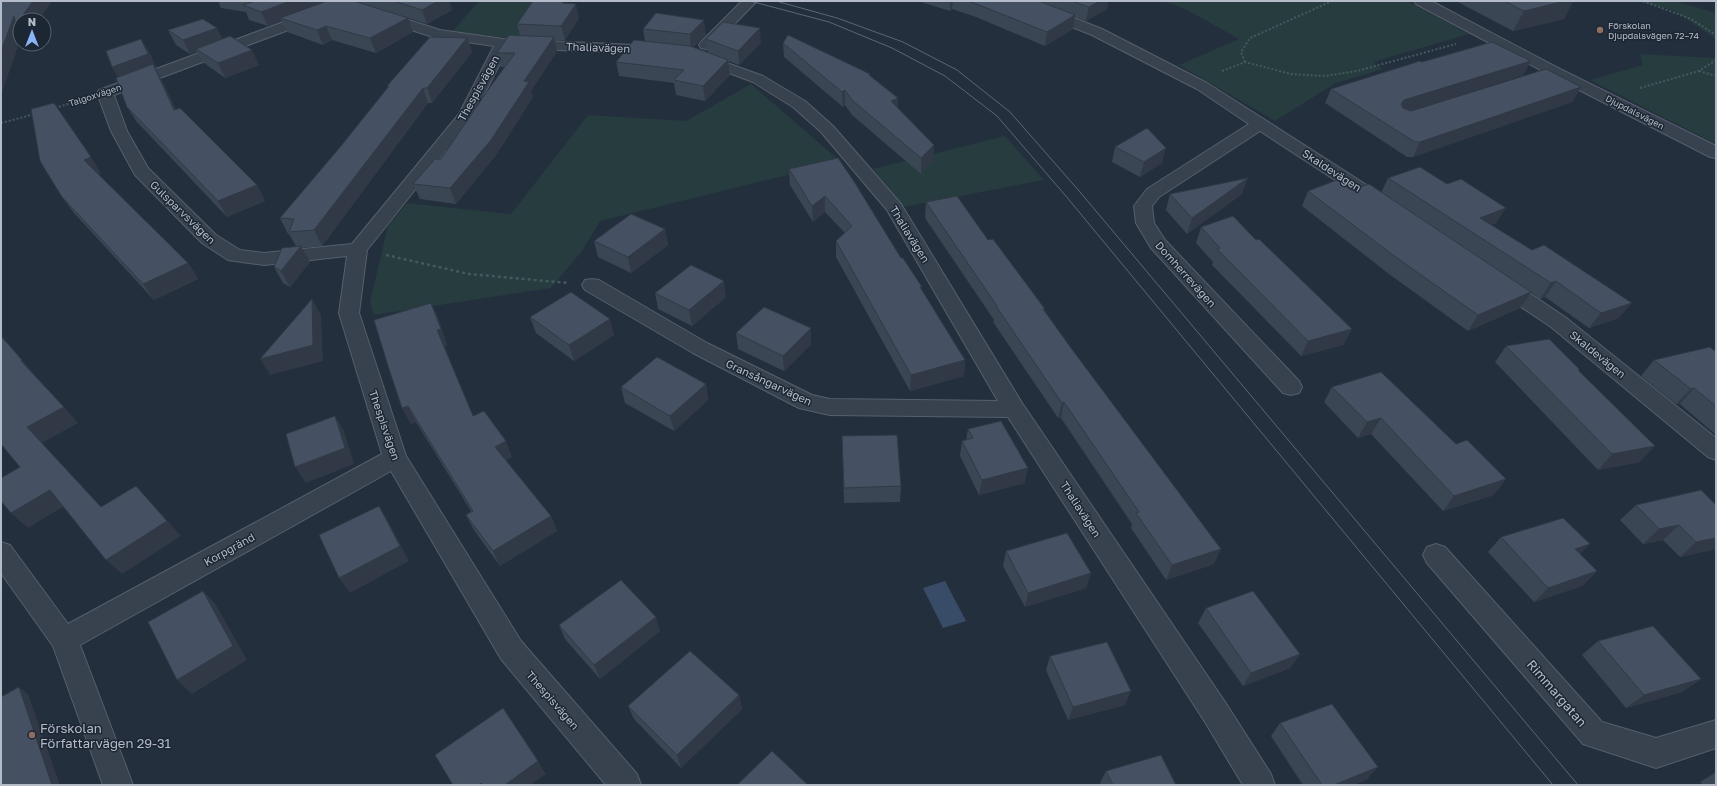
<svg xmlns="http://www.w3.org/2000/svg" width="1717" height="786" viewBox="0 0 1717 786" font-family="'Golos Text',sans-serif">
  <style>
    .green { fill: #263c3f }
    .water { fill: #394c67 }
    .lines { fill: none; stroke-linecap: round; stroke-linejoin: round }
    .minor-casing { stroke: #565f6c; stroke-width: 2 }
    .path-far1 { stroke: #44595c; stroke-width: 2; stroke-dasharray: 2 2; stroke-linecap: butt }
    .path { stroke: #44595c; stroke-width: 2.5; stroke-dasharray: 3 3; stroke-linecap: butt }
    .minor { fill: #38414e; fill-rule: evenodd }
    .tram { stroke: #5a6575; stroke-width: 1 }
    .wall { fill: #3b4654 }
    .shaded-wall { fill: #303945 }
    .building { fill: #455162; stroke: #303945 }
    .education-dot { fill: #8d6e63; stroke: #1d2633; stroke-width: 1.5 }
    .labels { text-anchor: middle; dominant-baseline: central; stroke-width: 3; stroke-linejoin: round; paint-order: stroke }
    .far-poi-label { font-size: 9px; fill: #b4bcc9; stroke: #1d2633; text-anchor: start }
    .far-street-label { font-size: 9px; fill: #b4bcc9; stroke: #1d2633 }
    .street-label { font-size: 11px; fill: #b4bcc9; stroke: #1d2633 }
    .near-street-label { font-size: 13px; fill: #b4bcc9; stroke: #1d2633 }
    .near-poi-label { font-size: 13px; fill: #b4bcc9; stroke: #1d2633; text-anchor: start }
  </style>
  <rect width="100%" height="100%" fill="#242f3e"/>
  <g class="green">
    <polygon points="479,1 548,1 518,39 452,32"/>
    <polygon points="1164,1 1407,1 1469,34 1373,62 1383,69 1336,83 1275,121 1179,65 1239,39 1187,10"/>
    <polygon points="1637,1 1675,1 1716,13 1716,39 1673,10"/>
    <polygon points="1640,54 1714,58 1716,56 1716,144 1590,80 1643,65"/>
    <polygon points="751,84 841,162 600,221 582,251 551,288 374,315 370,302 388,226 407,203 511,214 588,115 686,121"/>
    <polygon points="1005,136 1044,180 903,207 873,169"/>
  </g>
  <polygon class="water" points="945,581 966,621 943,628 923,588"/>
  <g class="lines">
    <g class="minor-casing">
      <g id="minor">
        <polygon points="328,1 349,1 440,30 503,39 656,46 661,47 663,50 661,53 656,54 508,48 472,118 367,250 359,313 406,456 521,641 637,774 641,785 606,785 501,659 391,471 80,645 133,785 103,785 53,646 1,573 1,542 10,545 68,624 382,454 339,313 347,256 264,265 228,260 202,243 135,175 111,131 97,93 99,90 308,13 313,12 318,13 320,16 318,19 114,95 127,131 148,168 216,235 240,250 264,253 352,244 459,114 494,46 433,37 330,4"/>
        <polygon points="742,1 757,1 711,48 706,49 701,48 699,45 701,42"/>
        <polygon points="1012,1 1031,1 1102,29 1207,83 1390,200 1393,204 1390,208 1384,209 1378,208 1260,131 1159,197 1152,206 1154,223 1165,240 1299,381 1302,387 1299,393 1291,395 1283,393 1151,248 1136,223 1134,206 1147,189 1249,124 1197,89 1092,35 1014,4"/>
        <polygon points="1414,1 1431,1 1560,69 1716,146 1716,158 1710,157 1550,75 1416,4"/>
        <polygon points="702,54 763,76 805,101 833,126 901,204 1022,403 1225,702 1271,774 1275,785 1243,785 1205,722 1008,417 830,415 799,408 693,353 585,290 582,285 585,280 592,279 599,280 707,343 812,395 830,399 998,401 887,210 821,132 793,107 753,82 697,61 695,58 697,55"/>
        <polygon points="1500,277 1507,278 1565,317 1716,438 1716,460 1708,457 1551,327 1493,288 1490,283 1493,278"/>
        <polygon points="1436,544 1445,547 1602,722 1656,738 1716,720 1716,748 1656,768 1583,744 1427,563 1423,555 1427,547"/>
      </g>
    </g>
    <g class="path-far1">
      <polyline points="1643,1 1691,19 1716,35"/>
      <polyline points="1245,62 1241,52 1250,38 1332,1"/>
      <polyline points="1222,71 1245,62 1291,74 1325,76 1357,71 1456,44"/>
      <polyline points="1699,71 1716,76"/>
      <polyline points="1640,88 1699,71 1716,60"/>
      <polyline points="55,108 81,100"/>
      <polyline points="1,123 35,114"/>
    </g>
    <polyline class="path" points="386,255 469,274 568,283"/>
    <use href="#minor" class="minor"/>
    <g class="tram">
      <polyline points="750,1 829,22 892,48 945,76 997,116 1065,195 1553,785"/>
      <polyline points="776,1 837,18 903,42 957,70 1010,112 1080,192 1578,785"/>
    </g>
  </g>
  <g class="wall">
    <polygon points="218,1 354,1 389,12 355,1 449,1 452,10 427,24 408,18 413,32 376,53 332,40 323,45 287,32 282,21 268,26 249,20 246,12 221,8"/>
    <polygon points="533,1 563,1 564,3 579,18 565,40 555,40 557,51 531,91 533,97 496,155 456,204 420,199 413,184 441,159 505,67 501,67 497,53 520,36 517,24"/>
    <polygon points="918,1 1108,1 1107,9 1086,21 1075,17 1073,29 1045,46 976,17 952,9 950,11"/>
    <polygon points="1456,1 1573,1 1564,19 1513,31"/>
    <polygon points="643,29 706,34 693,47 708,52 706,39 761,43 739,65 729,61 730,75 705,101 676,95 674,83 619,76 616,62 645,41"/>
    <polygon points="168,30 222,39 259,65 225,78 204,63 197,52 190,54 176,45"/>
    <polygon points="467,38 472,52 432,103 428,103 322,246 302,248 310,262 290,287 283,283 274,267 296,246 289,234 288,234 280,218 341,146 388,88 387,86"/>
    <polygon points="141,39 149,52 156,67 155,68 161,79 176,110 257,185 265,201 227,217 137,122 127,107 118,77 112,67"/>
    <polygon points="783,43 870,76 898,98 897,108 934,145 933,160 921,174 852,115 845,105 843,107 784,57"/>
    <polygon points="1531,61 1523,75 1410,111 1581,87 1572,102 1413,157 1407,157 1325,103 1331,89 1422,62"/>
    <polygon points="1115,147 1162,163 1140,177 1112,162"/>
    <polygon points="838,158 965,360 964,376 910,391 836,257 836,241 845,233 825,212 813,222 790,185 789,169"/>
    <polygon points="40,161 101,173 98,174 188,263 198,279 154,300 74,213 62,197"/>
    <polygon points="1388,178 1496,223 1491,225 1619,318 1589,328 1545,297 1540,299 1531,292 1520,308 1468,331 1389,274 1302,206 1308,191 1381,193"/>
    <polygon points="1170,194 1242,194 1187,234 1166,210"/>
    <polygon points="926,202 988,240 1045,311 1214,564 1166,580 1131,528 1132,524 1061,418 1058,418 1031,378 993,322 994,320 925,218"/>
    <polygon points="1201,227 1256,240 1352,329 1343,345 1301,356 1212,265 1213,262 1196,243"/>
    <polygon points="665,229 668,245 631,273 598,257 594,241"/>
    <polygon points="655,293 726,297 692,326 658,309"/>
    <polygon points="431,303 438,318 447,345 444,346 473,416 512,457 506,460 551,516 557,531 500,566 474,530 466,515 471,511 416,422 411,424 402,408"/>
    <polygon points="530,317 614,335 574,361 536,333"/>
    <polygon points="811,328 811,344 784,371 738,349 736,333"/>
    <polygon points="1506,346 1579,371 1640,462 1598,470 1495,362"/>
    <polygon points="1716,352 1716,435 1680,404 1676,404 1641,376 1654,360"/>
    <polygon points="706,384 708,400 674,431 625,403 621,387"/>
    <polygon points="1332,387 1456,444 1494,495 1443,511 1371,434 1358,438 1324,402"/>
    <polygon points="968,429 1025,483 979,495 960,456 962,441 966,440"/>
    <polygon points="842,436 901,486 900,502 844,503"/>
    <polygon points="1636,505 1716,505 1716,549 1680,557 1663,540 1643,544 1620,520"/>
    <polygon points="1501,537 1580,554 1597,571 1582,586 1534,602 1488,552"/>
    <polygon points="1006,551 1091,573 1086,588 1025,607 1003,566"/>
    <polygon points="1206,608 1300,654 1290,668 1243,686 1198,623"/>
    <polygon points="559,625 660,631 600,679 565,639"/>
    <polygon points="1598,641 1701,679 1682,692 1626,708 1582,655"/>
    <polygon points="1050,656 1125,705 1068,720 1046,670"/>
    <polygon points="739,695 742,709 681,768 634,719 628,706"/>
    <polygon points="1280,723 1378,767 1366,780 1352,785 1303,785 1271,736"/>
    <polygon points="1106,771 1176,785 1101,785 1100,783"/>
    <polygon points="1716,772 1716,785 1703,785 1700,782"/>
  </g>
  <g class="shaded-wall">
    <polygon points="33,1 52,1 39,20 20,20 20,41 1,95 1,51 14,16"/>
    <polygon points="290,1 327,1 280,18 282,21 268,26 261,12"/>
    <polygon points="438,1 449,1 452,10 427,24 422,10"/>
    <polygon points="950,1 953,1 952,9 950,11"/>
    <polygon points="1100,1 1108,1 1107,9 1086,21 1089,7"/>
    <polygon points="1565,1 1573,1 1564,19 1513,31 1524,11"/>
    <polygon points="576,4 579,18 565,40 561,26"/>
    <polygon points="1075,15 1073,29 1045,46 1047,32"/>
    <polygon points="408,18 413,32 376,53 370,38"/>
    <polygon points="704,20 706,34 691,48 690,34"/>
    <polygon points="326,26 332,40 323,45 317,30"/>
    <polygon points="217,28 224,42 196,49 197,52 190,54 183,40"/>
    <polygon points="760,28 761,43 739,65 738,51"/>
    <polygon points="554,37 557,51 531,91 533,97 496,155 456,204 450,188"/>
    <polygon points="467,38 472,52 432,103 427,88"/>
    <polygon points="141,39 149,52 156,67 155,68 161,79 183,126 120,81 112,67"/>
    <polygon points="252,50 259,65 225,78 218,63"/>
    <polygon points="728,60 730,75 705,101 703,86"/>
    <polygon points="1531,61 1523,75 1398,115 1401,104 1404,100"/>
    <polygon points="1581,87 1572,102 1413,157 1420,142"/>
    <polygon points="423,88 428,103 322,246 314,230"/>
    <polygon points="845,90 845,105 843,107 842,92"/>
    <polygon points="898,98 897,113 891,101"/>
    <polygon points="934,145 933,160 921,174 921,158"/>
    <polygon points="1166,148 1162,163 1140,177 1144,162"/>
    <polygon points="91,157 101,173 94,175 84,160"/>
    <polygon points="1248,178 1242,194 1187,234 1192,218"/>
    <polygon points="257,185 265,201 227,217 218,201"/>
    <polygon points="825,196 825,212 813,222 812,206"/>
    <polygon points="1506,208 1496,223 1473,233 1480,218"/>
    <polygon points="665,229 668,245 631,273 628,257"/>
    <polygon points="301,246 310,262 290,287 281,271"/>
    <polygon points="188,263 198,279 154,300 143,284"/>
    <polygon points="724,281 726,297 692,326 689,310"/>
    <polygon points="1556,281 1545,297 1540,299 1551,283"/>
    <polygon points="1531,292 1520,308 1468,331 1478,315"/>
    <polygon points="312,299 321,315 323,361 270,375 260,359"/>
    <polygon points="431,303 438,318 447,345 444,346 437,330"/>
    <polygon points="1632,303 1619,318 1589,328 1601,313"/>
    <polygon points="610,319 614,335 574,361 569,345"/>
    <polygon points="811,328 811,344 784,371 783,356"/>
    <polygon points="1352,329 1343,345 1301,356 1308,341"/>
    <polygon points="1,336 36,376 35,377 21,361"/>
    <polygon points="965,360 964,376 910,391 911,375"/>
    <polygon points="706,384 708,400 674,431 670,416"/>
    <polygon points="1694,388 1680,404 1676,404 1691,389"/>
    <polygon points="1064,402 1061,418 1058,418 1062,403"/>
    <polygon points="408,406 416,422 411,424 402,408"/>
    <polygon points="64,407 78,423 42,443 116,523 27,427"/>
    <polygon points="335,416 344,431 354,464 306,483 295,467"/>
    <polygon points="1381,418 1371,434 1358,438 1367,422"/>
    <polygon points="506,441 512,457 501,462 495,447"/>
    <polygon points="1655,446 1640,462 1598,470 1612,454"/>
    <polygon points="1028,468 1025,483 979,495 982,480"/>
    <polygon points="1506,479 1494,495 1443,511 1454,496"/>
    <polygon points="136,486 181,536 122,574 106,560"/>
    <polygon points="50,490 66,505 28,528 11,513"/>
    <polygon points="379,506 388,521 409,561 350,593 339,578"/>
    <polygon points="551,516 557,531 500,566 493,551"/>
    <polygon points="1679,525 1663,540 1643,544 1659,529"/>
    <polygon points="1716,538 1716,549 1680,557 1696,542"/>
    <polygon points="1590,544 1575,559 1575,549"/>
    <polygon points="1221,549 1214,564 1166,580 1172,565"/>
    <polygon points="1597,571 1582,586 1534,602 1548,588"/>
    <polygon points="1091,573 1086,588 1025,607 1028,593"/>
    <polygon points="203,591 216,605 247,660 192,694 177,680"/>
    <polygon points="656,617 660,631 600,679 594,665"/>
    <polygon points="1300,654 1290,668 1243,686 1251,673"/>
    <polygon points="1701,679 1682,692 1626,708 1644,695"/>
    <polygon points="19,687 28,694 60,785 52,785"/>
    <polygon points="1131,691 1125,705 1068,720 1073,707"/>
    <polygon points="739,695 742,709 681,768 677,755"/>
    <polygon points="538,761 546,774 530,785 505,785"/>
    <polygon points="1378,767 1366,780 1352,785 1334,785"/>
  </g>
  <g class="building">
    <polygon points="1,1 33,1 16,25 14,16 1,51"/>
    <polygon points="255,1 290,1 261,12 243,5"/>
    <polygon points="327,1 354,1 408,18 370,38 326,26 317,30 280,18"/>
    <polygon points="394,1 438,1 422,10"/>
    <polygon points="533,1 563,1 562,3 576,4 561,26 517,24"/>
    <polygon points="969,1 1039,1 1075,15 1047,32"/>
    <polygon points="1072,1 1100,1 1089,7"/>
    <polygon points="1504,1 1565,1 1524,11"/>
    <polygon points="656,13 704,20 690,34 643,29"/>
    <polygon points="203,19 217,28 183,40 168,30"/>
    <polygon points="723,22 760,28 738,51 706,39"/>
    <polygon points="509,35 554,37 524,81 529,82 491,140 450,188 413,184 435,159 441,159 488,90 515,53 497,53"/>
    <polygon points="788,35 870,74 869,75 898,98 891,101 934,145 921,158 852,100 845,90 842,92 783,43"/>
    <polygon points="230,36 252,50 218,63 196,49"/>
    <polygon points="430,37 467,38 427,88 423,88 314,230 289,232 294,219 280,218 341,146 389,86 387,86"/>
    <polygon points="141,39 148,54 112,67 106,51"/>
    <polygon points="634,40 690,46 728,60 703,86 674,80 684,70 616,62"/>
    <polygon points="1492,42 1531,61 1404,100 1401,104 1403,108 1411,111 1546,69 1581,87 1420,142 1415,142 1331,89 1420,61 1422,62"/>
    <polygon points="153,64 174,110 180,108 257,185 218,201 127,107 116,78"/>
    <polygon points="54,103 91,157 84,160 188,263 143,284 62,197 40,161 31,109"/>
    <polygon points="1147,128 1166,148 1144,162 1115,147"/>
    <polygon points="838,158 855,183 901,258 903,258 922,287 920,287 965,360 911,375 836,241 852,226 825,196 812,206 789,169"/>
    <polygon points="1420,167 1447,184 1461,179 1506,208 1480,218 1532,250 1544,245 1632,303 1601,313 1556,281 1551,283 1388,178"/>
    <polygon points="1248,178 1192,218 1170,194"/>
    <polygon points="1337,180 1351,190 1369,184 1531,292 1478,315 1397,258 1308,191"/>
    <polygon points="957,196 988,240 993,239 1045,309 1043,309 1071,348 1221,549 1172,565 1136,513 1139,512 1064,402 1062,403 1034,362 996,306 997,306 926,202"/>
    <polygon points="631,214 665,229 628,257 594,241"/>
    <polygon points="1233,216 1256,240 1259,239 1352,329 1308,341 1217,249 1220,248 1201,227"/>
    <polygon points="301,246 281,271 274,267 282,248"/>
    <polygon points="691,265 724,281 689,310 655,293"/>
    <polygon points="571,292 610,319 569,345 530,317"/>
    <polygon points="312,299 313,345 260,359"/>
    <polygon points="431,303 441,329 437,330 473,416 484,411 506,441 495,447 551,516 493,551 466,515 473,511 408,406 402,408 388,366 374,320"/>
    <polygon points="764,307 811,328 783,356 736,333"/>
    <polygon points="1,336 22,360 21,361 64,407 27,427 101,507 136,486 167,521 106,560 50,490 11,513 1,501 1,478 20,467 1,444"/>
    <polygon points="1549,339 1580,370 1578,370 1655,446 1612,454 1506,346"/>
    <polygon points="1710,347 1716,352 1716,406 1694,388 1691,389 1654,360"/>
    <polygon points="657,357 706,384 670,416 621,387"/>
    <polygon points="1381,372 1456,444 1467,440 1506,479 1454,496 1381,418 1367,422 1332,387"/>
    <polygon points="335,416 345,448 295,467 286,434"/>
    <polygon points="1001,421 1028,468 982,480 962,441 973,438 968,429"/>
    <polygon points="897,435 901,486 844,488 842,436"/>
    <polygon points="1701,490 1716,505 1716,538 1696,542 1679,525 1659,529 1636,505"/>
    <polygon points="379,506 400,546 339,578 319,535"/>
    <polygon points="1563,518 1590,544 1575,549 1597,571 1548,588 1501,537"/>
    <polygon points="1067,533 1091,573 1028,593 1006,551"/>
    <polygon points="621,580 656,617 594,665 559,625"/>
    <polygon points="203,591 233,646 177,680 148,622"/>
    <polygon points="1253,591 1300,654 1251,673 1206,608"/>
    <polygon points="1653,626 1701,679 1644,695 1598,641"/>
    <polygon points="1107,642 1131,691 1073,707 1050,656"/>
    <polygon points="690,651 739,695 677,755 628,706"/>
    <polygon points="19,687 52,785 1,785 1,697"/>
    <polygon points="1332,704 1378,767 1334,785 1322,785 1280,723"/>
    <polygon points="503,708 538,761 505,785 482,785 481,783 479,785 453,785 435,755"/>
    <polygon points="772,751 808,785 737,785"/>
    <polygon points="1161,755 1176,785 1113,785 1106,771"/>
  </g>
  <g class="education-dot">
    <circle cx="1600" cy="30" r="4"/>
    <circle cx="32" cy="735" r="4"/>
  </g>
  <g class="labels">
    <g class="far-poi-label">
      <text x="1608" y="25">Förskolan<tspan x="1608" dy="10">Djupdalsvägen 72–74</tspan></text>
    </g>
    <g class="far-street-label">
      <text transform="translate(95 95) rotate(-18)">Talgoxvägen</text>
      <text transform="translate(1635 112) rotate(27)">Djupdalsvägen</text>
    </g>
    <g class="street-label">
      <text transform="translate(598 47) rotate(2)">Thaliavägen</text>
      <text transform="translate(478 88) rotate(-61)">Thespisvägen</text>
      <text transform="translate(1332 170) rotate(33)">Skaldevägen</text>
      <text transform="translate(183 212) rotate(44)">Gulsparvsvägen</text>
      <text transform="translate(910 234) rotate(58)">Thaliavägen</text>
      <text transform="translate(1186 274) rotate(48)">Domherrevägen</text>
      <text transform="translate(1598 354) rotate(39)">Skaldevägen</text>
      <text transform="translate(769 382) rotate(25)">Gransångarvägen</text>
      <text transform="translate(385 425) rotate(71)">Thespisvägen</text>
      <text transform="translate(1081 509) rotate(57)">Thaliavägen</text>
      <text transform="translate(229 549) rotate(-29)">Korpgränd</text>
      <text transform="translate(553 700) rotate(49)">Thespisvägen</text>
    </g>
    <g class="near-street-label">
      <text transform="translate(1557 693) rotate(49)">Rimmargatan</text>
    </g>
    <g class="near-poi-label">
      <text x="40" y="728">Förskolan<tspan x="40" dy="15">Författarvägen 29-31</tspan></text>
    </g>
  </g>
  <rect width="1717" height="786" fill="none" stroke="#b4bcc9" stroke-width="4"/>
  <g transform="translate(32 32)"><circle r="19" fill="#1d2633" stroke="#59626f"/>
  <path d="M0-3L7 15L0 10L-7 15Z" fill="#8ab4f8"/>
  <text y="-6" font-size="11" font-weight="bold" text-anchor="middle" fill="#b4bcc9">N</text>
  </g>
</svg>
